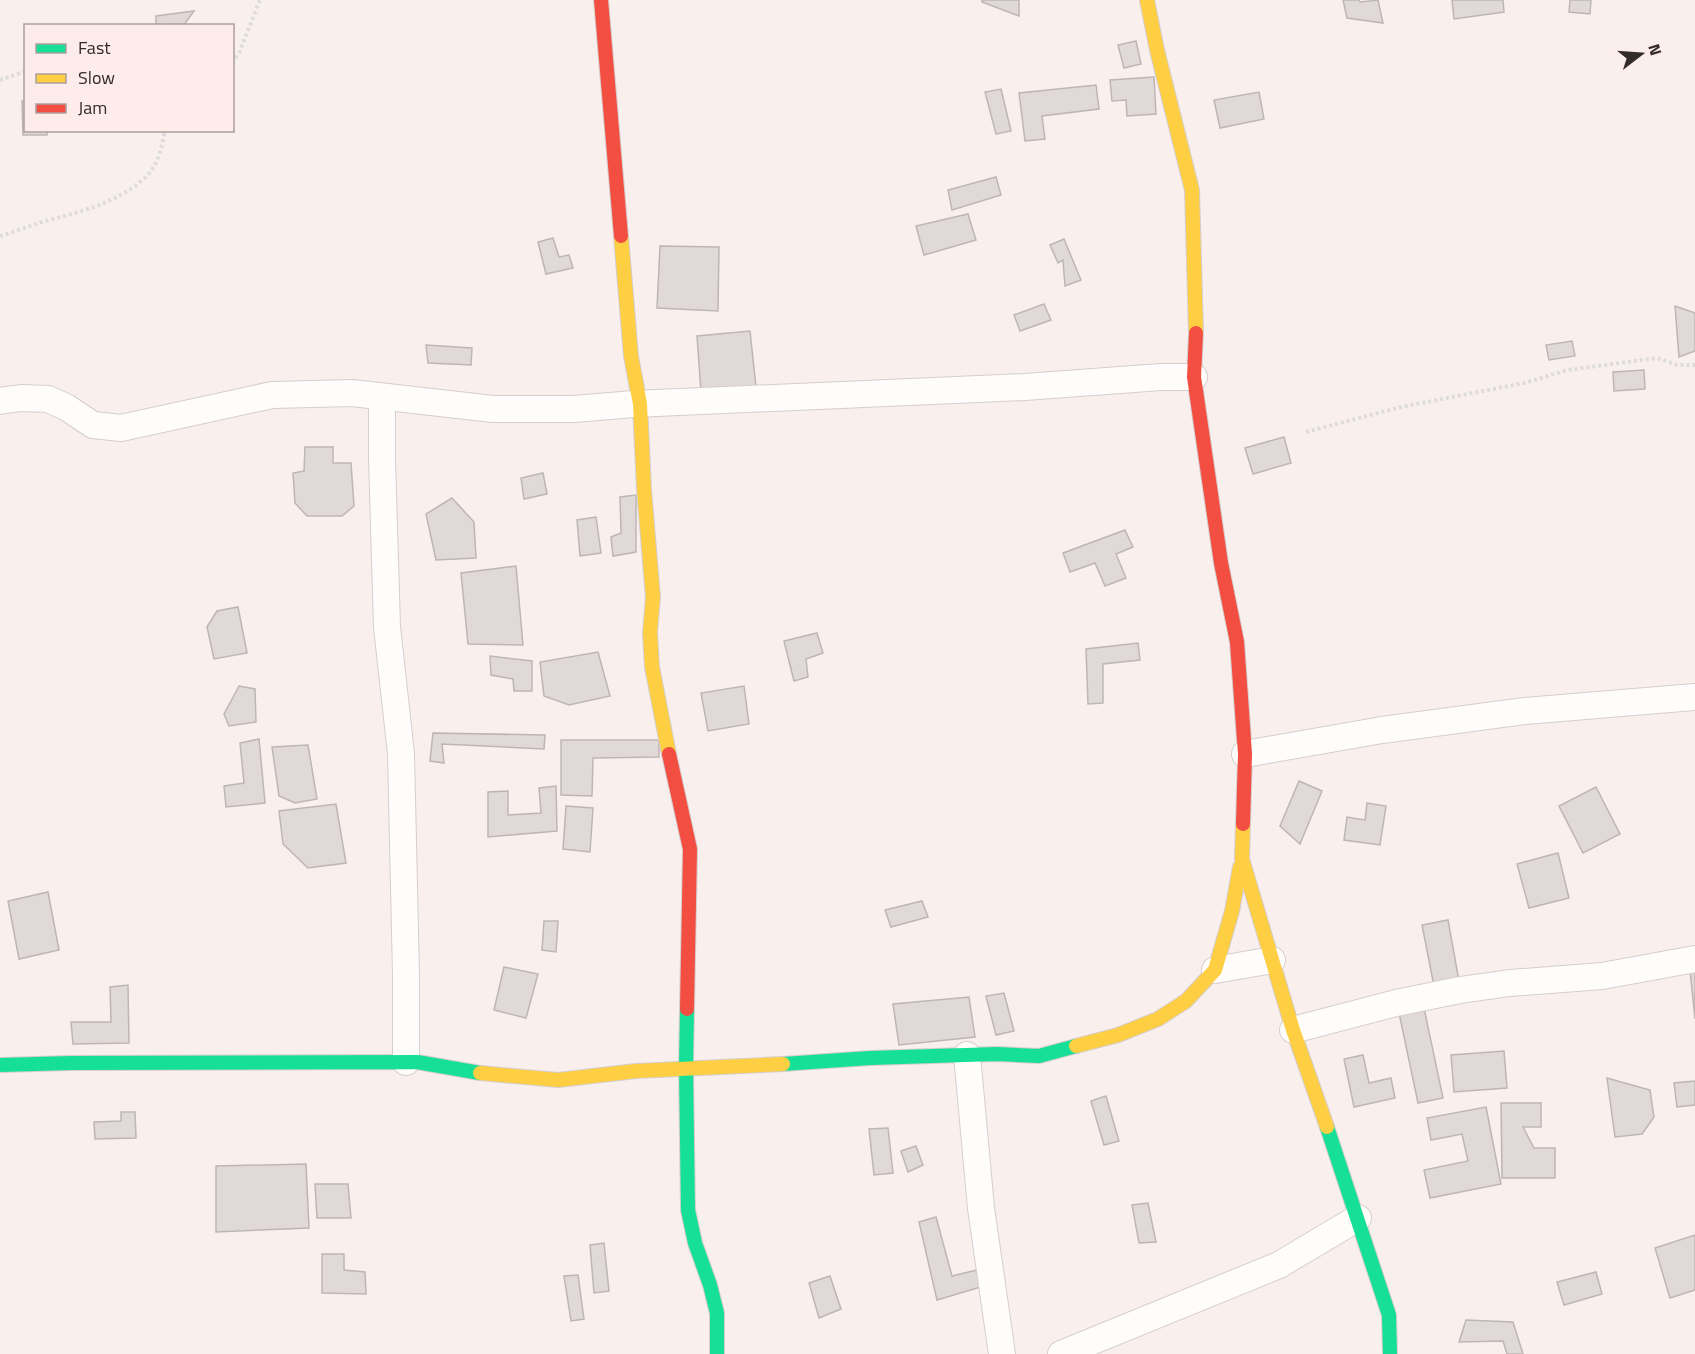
<svg xmlns="http://www.w3.org/2000/svg" width="1695" height="1354" viewBox="0 0 1695 1354" font-family="'Titillium Web',sans-serif">
  <style>
    .building { fill: #e0d9d7; stroke: #bdb6b5; stroke-width: 1.5 }
    .lines { fill: none; stroke-linecap: round; stroke-linejoin: round }
    .street-casing { stroke: #d5cecd; stroke-width: 28 }
    .fast-casing { stroke: #d5cecd; stroke-width: 16 }
    .slow-casing { stroke: #d5cecd; stroke-width: 16 }
    .jam-casing { stroke: #d5cecd; stroke-width: 16 }
    .path { stroke: #dedcdb; stroke-width: 4; stroke-dasharray: 3 3; stroke-linecap: butt }
    .street { stroke: #fefdfc; stroke-width: 26 }
    .fast { stroke: #16e098; stroke-width: 14 }
    .slow { stroke: #ffcf43; stroke-width: 14 }
    .jam { stroke: #f24e42; stroke-width: 14 }
  </style>
  <rect width="100%" height="100%" fill="#f9f0ee"/>
  <g class="building">
    <polygon points="982,0 1019,0 1019,16 982,2"/>
    <polygon points="1343,0 1359,0 1360,2 1378,0 1383,23 1347,18"/>
    <polygon points="1452,0 1503,0 1504,12 1454,19"/>
    <polygon points="1570,0 1591,0 1590,14 1569,12"/>
    <polygon points="194,11 183,26 156,26 156,16"/>
    <polygon points="1136,41 1141,64 1124,68 1118,45"/>
    <polygon points="1154,77 1156,114 1127,116 1126,100 1112,101 1110,80"/>
    <polygon points="1096,85 1099,109 1042,116 1045,139 1025,141 1019,93"/>
    <polygon points="1001,89 1011,131 996,134 985,92"/>
    <polygon points="1259,92 1264,119 1220,128 1214,100"/>
    <polygon points="22,101 26,102 26,130 47,130 47,135 23,135"/>
    <polygon points="996,177 1001,195 952,210 948,190"/>
    <polygon points="968,214 976,240 924,255 916,226"/>
    <polygon points="553,238 559,257 569,255 573,268 546,274 538,242"/>
    <polygon points="1064,239 1081,280 1065,286 1063,260 1058,263 1050,245"/>
    <polygon points="660,246 719,247 718,311 657,308"/>
    <polygon points="1044,304 1051,320 1020,331 1014,315"/>
    <polygon points="1675,306 1695,313 1695,351 1679,357"/>
    <polygon points="750,331 756,387 701,392 697,336"/>
    <polygon points="1572,341 1575,356 1549,360 1546,345"/>
    <polygon points="426,345 472,348 471,365 428,363"/>
    <polygon points="1644,370 1645,389 1614,391 1613,372"/>
    <polygon points="1284,437 1291,463 1253,474 1245,448"/>
    <polygon points="305,447 333,447 333,463 351,463 354,506 342,516 307,516 295,503 293,473 304,471"/>
    <polygon points="543,473 547,494 524,499 521,478"/>
    <polygon points="636,495 636,552 613,556 611,537 621,533 620,497"/>
    <polygon points="452,498 474,522 476,558 436,560 426,514"/>
    <polygon points="596,517 601,553 580,556 577,520"/>
    <polygon points="1125,530 1133,547 1116,554 1126,578 1105,586 1095,563 1070,572 1063,553"/>
    <polygon points="516,566 523,645 468,644 461,573"/>
    <polygon points="238,607 247,653 214,659 207,627 217,611"/>
    <polygon points="817,633 823,653 806,659 808,677 794,681 784,641"/>
    <polygon points="1138,643 1140,660 1103,664 1103,703 1088,704 1086,649"/>
    <polygon points="598,652 610,696 569,705 544,696 540,662"/>
    <polygon points="490,656 532,661 532,691 514,691 513,679 491,675"/>
    <polygon points="239,686 255,689 256,722 229,726 224,714"/>
    <polygon points="744,686 749,724 708,731 701,693"/>
    <polygon points="433,733 545,735 544,749 442,744 444,763 430,761"/>
    <polygon points="259,739 265,803 226,807 224,786 244,783 240,743"/>
    <polygon points="561,740 659,740 659,757 593,758 592,796 561,795"/>
    <polygon points="308,745 317,799 295,803 279,796 272,747"/>
    <polygon points="1299,781 1322,791 1300,844 1280,826"/>
    <polygon points="556,786 557,831 488,837 488,792 508,791 508,815 541,813 539,788"/>
    <polygon points="1596,787 1620,834 1583,853 1559,806"/>
    <polygon points="1367,803 1386,806 1380,845 1344,840 1347,817 1365,820"/>
    <polygon points="336,804 346,863 308,868 283,844 279,811"/>
    <polygon points="566,806 593,808 590,852 563,849"/>
    <polygon points="1558,853 1569,898 1529,908 1517,864"/>
    <polygon points="48,892 59,950 19,959 8,901"/>
    <polygon points="922,901 928,917 891,927 885,910"/>
    <polygon points="1448,920 1459,981 1434,986 1422,925"/>
    <polygon points="544,921 558,921 556,952 542,950"/>
    <polygon points="504,967 538,974 526,1018 494,1010"/>
    <polygon points="1690,970 1695,971 1695,1019"/>
    <polygon points="128,985 129,1043 73,1044 71,1022 111,1022 110,987"/>
    <polygon points="1004,993 1014,1031 996,1035 986,996"/>
    <polygon points="969,997 975,1037 899,1045 893,1004"/>
    <polygon points="1424,1008 1443,1098 1418,1103 1399,1013"/>
    <polygon points="1504,1051 1507,1088 1454,1092 1451,1055"/>
    <polygon points="1363,1055 1369,1083 1391,1078 1395,1098 1354,1107 1344,1059"/>
    <polygon points="1607,1078 1650,1090 1654,1117 1642,1134 1615,1137"/>
    <polygon points="1695,1081 1695,1105 1677,1107 1674,1083"/>
    <polygon points="1106,1096 1119,1141 1104,1145 1091,1101"/>
    <polygon points="1501,1103 1541,1103 1541,1127 1523,1127 1534,1148 1555,1148 1555,1178 1502,1178"/>
    <polygon points="1486,1107 1501,1184 1430,1198 1424,1170 1468,1161 1462,1134 1431,1140 1427,1118"/>
    <polygon points="121,1112 135,1112 136,1138 95,1139 94,1122 121,1121"/>
    <polygon points="888,1128 893,1173 874,1175 869,1129"/>
    <polygon points="916,1146 923,1165 908,1172 901,1151"/>
    <polygon points="306,1164 309,1228 216,1232 216,1166"/>
    <polygon points="315,1184 348,1184 351,1218 317,1218"/>
    <polygon points="1148,1203 1156,1242 1139,1243 1132,1205"/>
    <polygon points="936,1217 952,1276 981,1269 984,1286 937,1300 919,1222"/>
    <polygon points="1695,1235 1695,1290 1670,1298 1655,1248"/>
    <polygon points="604,1243 609,1291 594,1293 590,1245"/>
    <polygon points="322,1254 344,1254 344,1270 365,1272 366,1294 322,1293"/>
    <polygon points="1596,1272 1602,1294 1564,1305 1557,1282"/>
    <polygon points="578,1275 584,1319 571,1321 564,1276"/>
    <polygon points="830,1276 841,1309 819,1318 809,1283"/>
    <polygon points="1466,1320 1513,1322 1523,1354 1507,1354 1503,1341 1459,1342"/>
  </g>
  <g class="lines">
    <g class="street-casing">
      <g id="street">
        <polyline points="382,397 382,459 387,627 401,754 406,975 406,1062"/>
        <polyline points="0,401 21,398 48,399 66,407 93,425 121,428 272,395 352,393 493,409 574,409 634,404 1025,387 1161,377 1194,377"/>
        <polyline points="1245,754 1382,730 1525,711 1695,697"/>
        <polyline points="1215,970 1272,960"/>
        <polyline points="1293,1030 1396,1003 1460,990 1510,983 1602,976 1695,959"/>
        <polyline points="967,1055 981,1208 1002,1354"/>
        <polyline points="1061,1354 1279,1265 1358,1218"/>
      </g>
    </g>
    <g class="fast-casing">
      <g id="fast">
        <polyline points="687,1009 686,1067 688,1210 695,1243 710,1285 717,1313 717,1354"/>
        <polyline points="783,1064 870,1058 997,1054 1039,1056 1076,1046"/>
        <polyline points="0,1065 71,1063 417,1062 480,1073"/>
        <polyline points="1327,1127 1389,1315 1390,1354"/>
      </g>
    </g>
    <g class="slow-casing">
      <g id="slow">
        <polyline points="1147,0 1157,50 1192,190 1196,333"/>
        <polyline points="621,236 631,356 640,404 644,489 653,597 650,632 652,667 669,754"/>
        <polyline points="1243,824 1242,859 1293,1030 1327,1127"/>
        <polyline points="1076,1046 1118,1035 1158,1019 1186,1001 1215,970 1232,911 1240,867"/>
        <polyline points="480,1073 558,1080 636,1071 783,1064"/>
      </g>
    </g>
    <g class="jam-casing">
      <g id="jam">
        <polyline points="601,0 621,236"/>
        <polyline points="1196,333 1194,377 1221,563 1237,642 1245,754 1243,824"/>
        <polyline points="669,754 690,849 687,1009"/>
      </g>
    </g>
    <g class="path">
      <polyline points="232,63 239,53 260,0"/>
      <polyline points="0,80 26,71"/>
      <path d="M0 236C16 231 32 225 49 220 80 212 108 205 135 186 138 183 143 180 146 177 158 165 162 147 165 130"/>
      <polyline points="1306,432 1401,407 1524,383 1568,370 1657,358 1677,365 1695,365"/>
    </g>
    <use href="#street" class="street"/>
    <use href="#fast" class="fast"/>
    <use href="#slow" class="slow"/>
    <use href="#jam" class="jam"/>
  </g>
  <rect x="24" y="24" width="210" height="108" fill="#fdecea" stroke="#ab9f9d" stroke-width="1.5"/>
  <rect x="36" y="44" width="30" height="9" fill="#16e098" stroke="#ab9f9d" stroke-width="1.5"/>
  <text x="78" y="54" font-size="18" fill="#312b2a">Fast</text>
  <rect x="36" y="74" width="30" height="9" fill="#ffcf43" stroke="#ab9f9d" stroke-width="1.5"/>
  <text x="78" y="84" font-size="18" fill="#312b2a">Slow</text>
  <rect x="36" y="104" width="30" height="9" fill="#f24e42" stroke="#ab9f9d" stroke-width="1.5"/>
  <text x="78" y="114" font-size="18" fill="#312b2a">Jam</text>
  <g transform="translate(1641 54) rotate(73)" stroke="#fdecea" stroke-width="4.5" paint-order="stroke">
  <path d="M0-4.5L10 22L0 15L-10 22Z" fill="#312b2a"/>
  <text y="-9" font-size="16" font-weight="bold" text-anchor="middle" fill="#312b2a">N</text>
  </g>
</svg>
